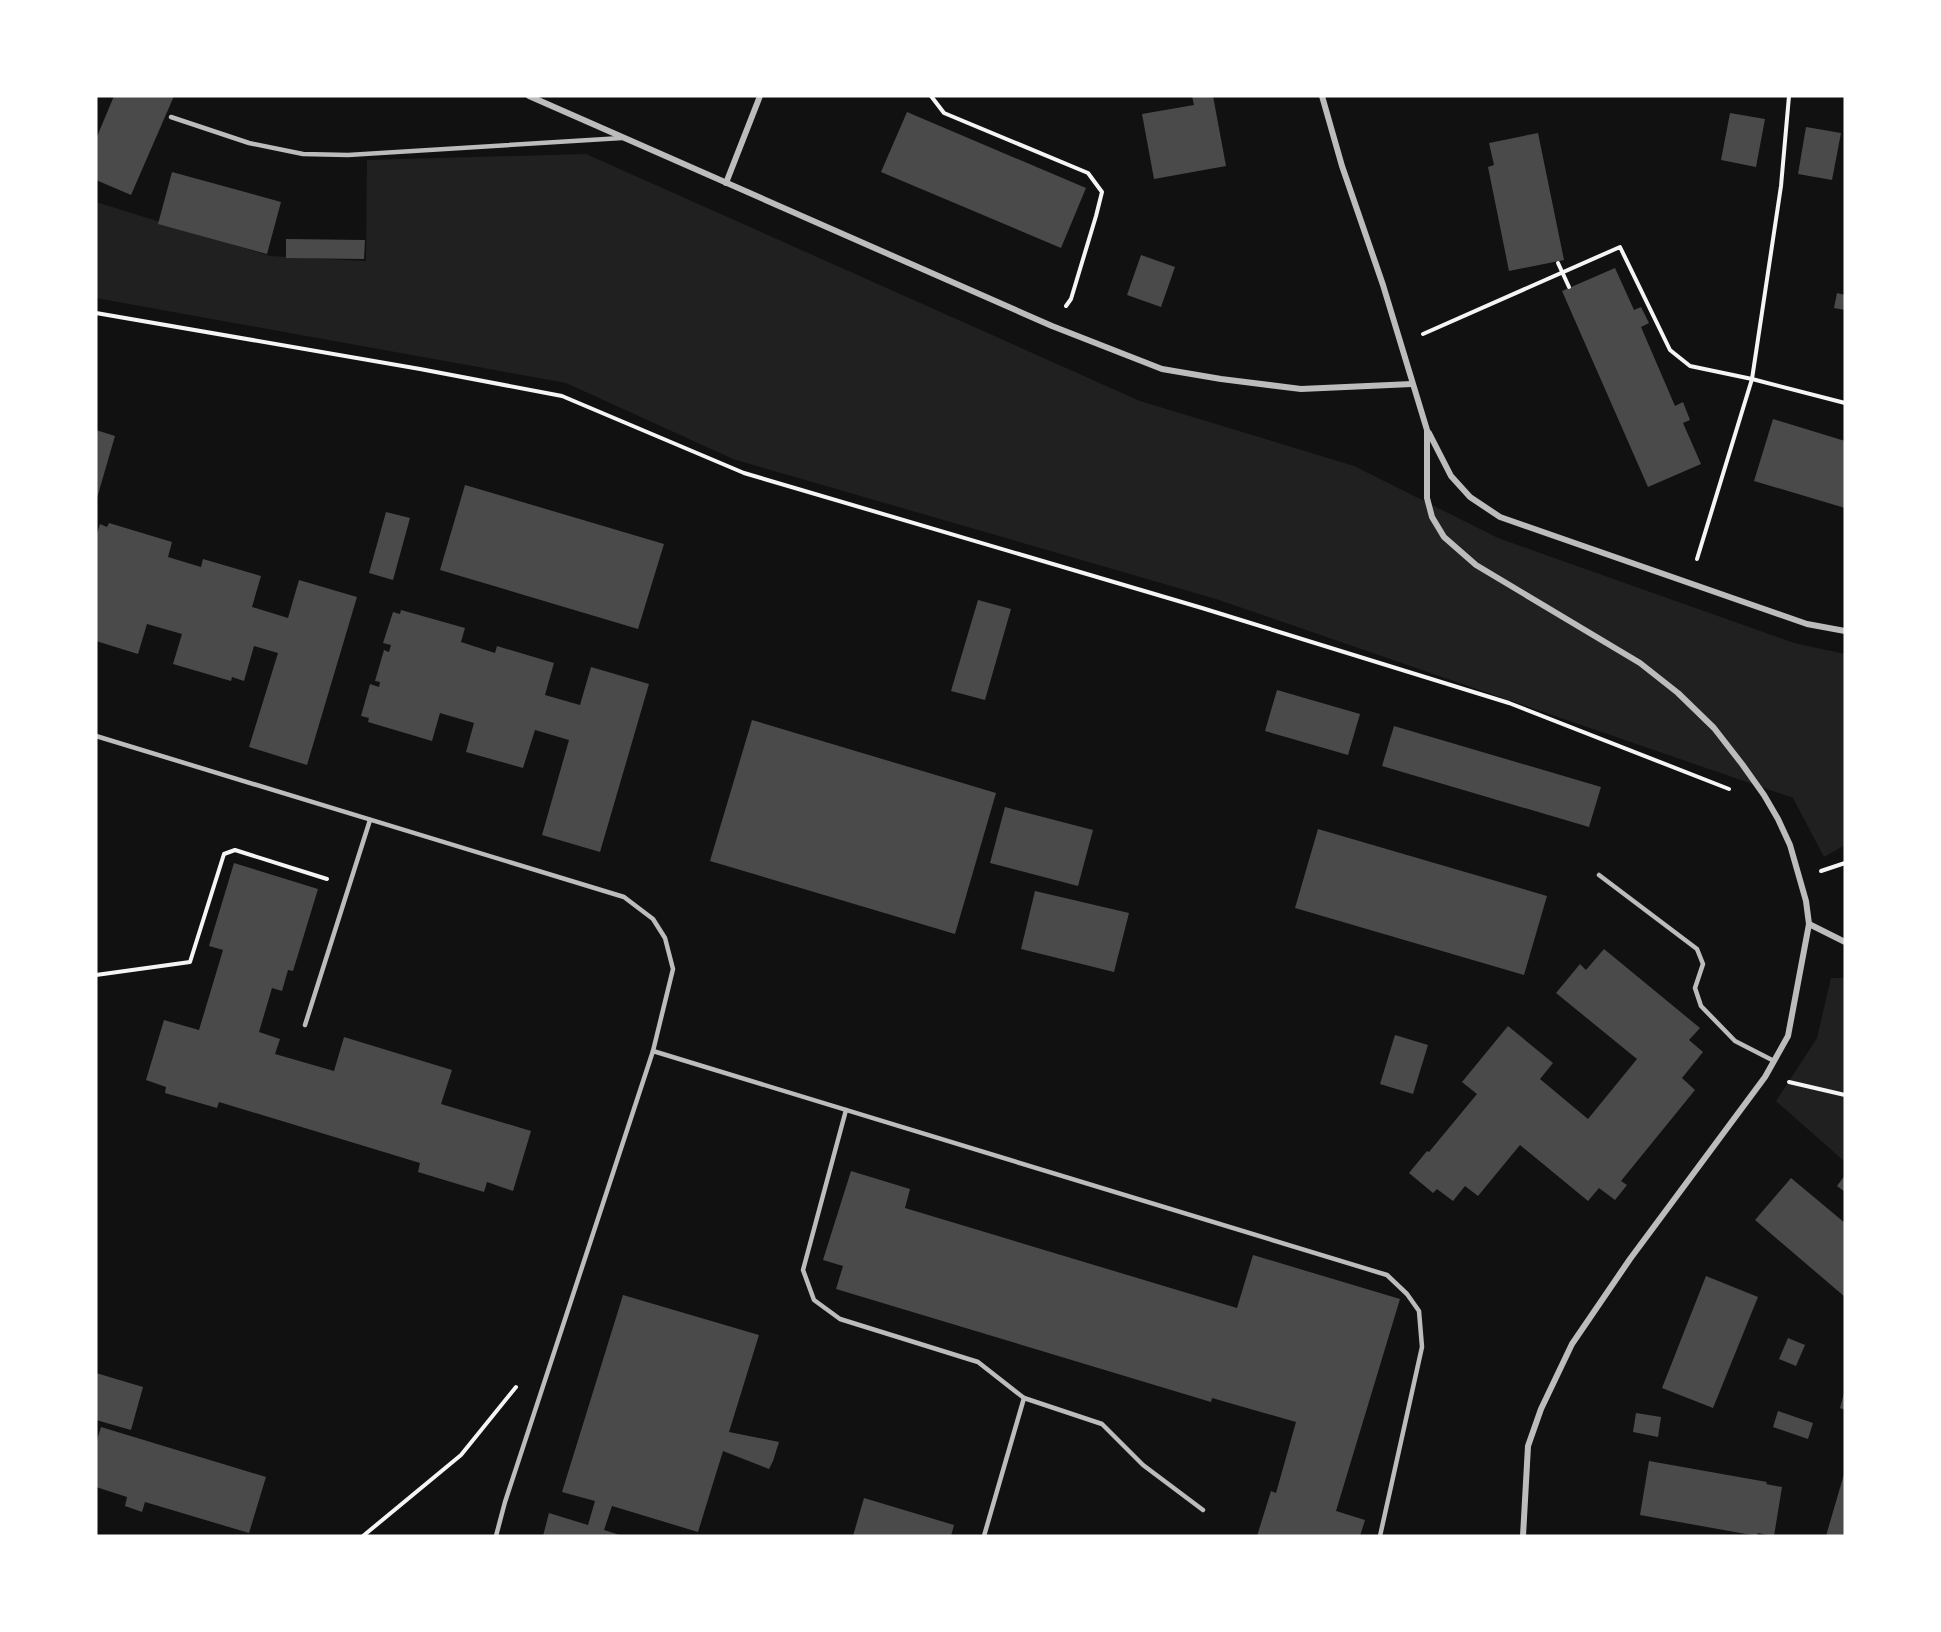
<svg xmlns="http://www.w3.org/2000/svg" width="1941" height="1632" viewBox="0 0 1941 1632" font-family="Rubik,sans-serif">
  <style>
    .green { fill: #202020 }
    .building { fill: #4a4a4a }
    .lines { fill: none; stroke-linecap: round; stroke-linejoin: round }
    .path { stroke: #f5f5f5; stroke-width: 4 }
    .service { stroke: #bcbcbc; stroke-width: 4.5 }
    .minor { stroke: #bcbcbc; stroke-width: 6 }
  </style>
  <rect width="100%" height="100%" fill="#111"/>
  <g class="green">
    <polygon points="586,154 1140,401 1354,466 1498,538 1794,643 1845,654 1845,845 1824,857 1793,798 1216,599 733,459 566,383 96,298 96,202 270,256 366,261 367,160"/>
    <polygon points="1831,978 1845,978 1845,1162 1776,1101 1817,1038"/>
  </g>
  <g class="building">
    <polygon points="114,96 174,96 131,195 96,180 96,139"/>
    <polygon points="1192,96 1213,96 1226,166 1154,179 1142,114 1194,105"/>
    <polygon points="907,112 1086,188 1061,248 881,172"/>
    <polygon points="1730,113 1765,119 1756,167 1721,160"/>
    <polygon points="1806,127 1841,133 1832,180 1798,174"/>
    <polygon points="1538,133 1564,260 1509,271 1488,167 1494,165 1489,143"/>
    <polygon points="172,172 281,202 267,254 158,224"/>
    <polygon points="286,239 365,240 364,259 286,258"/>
    <polygon points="1141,255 1175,267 1161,307 1127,295"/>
    <polygon points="1615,268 1634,310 1641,307 1649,323 1641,327 1675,406 1683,402 1690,420 1683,423 1701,464 1648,487 1562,291"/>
    <polygon points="1837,293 1845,295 1845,310 1834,308"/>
    <polygon points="1773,419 1845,441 1845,508 1754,481"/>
    <polygon points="96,430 115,436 97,498 96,498"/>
    <polygon points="465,485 664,544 638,629 440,570"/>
    <polygon points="386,512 410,518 393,580 369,573"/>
    <polygon points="109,523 172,542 168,557 201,567 203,559 261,576 252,607 288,618 299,580 357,597 307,765 249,747 278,653 254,646 244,681 232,677 231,681 173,664 182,634 147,624 138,654 96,641 96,537 100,524 107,527"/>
    <polygon points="978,600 1011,609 985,700 951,691"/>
    <polygon points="401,610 465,628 461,642 495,653 497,646 554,663 545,695 580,705 591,667 649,684 600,852 542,835 569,740 535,730 523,768 466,752 474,723 440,713 432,741 368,722 369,718 361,716 370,684 379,687 380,682 375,681 384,650 389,652 391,645 383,643 393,612 400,614"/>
    <polygon points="1277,690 1360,714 1348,755 1265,731"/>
    <polygon points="752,720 996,793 955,934 710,861"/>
    <polygon points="1394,726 1601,787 1589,827 1382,766"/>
    <polygon points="1005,807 1093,830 1078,886 990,863"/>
    <polygon points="1318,829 1547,896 1524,975 1295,908"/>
    <polygon points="234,863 318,889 293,971 288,970 282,991 272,988 259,1032 280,1039 275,1054 334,1071 344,1037 452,1070 441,1104 531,1131 513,1191 487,1182 484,1192 418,1172 420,1163 219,1102 217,1108 165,1093 166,1087 146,1080 164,1020 199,1030 223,950 209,946"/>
    <polygon points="1035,891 1129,913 1114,972 1021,949"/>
    <polygon points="1604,949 1700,1028 1689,1040 1703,1052 1682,1078 1695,1090 1621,1181 1627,1185 1615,1200 1599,1188 1588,1201 1520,1145 1478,1196 1465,1186 1453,1201 1437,1189 1433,1193 1409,1173 1427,1151 1429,1152 1477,1094 1462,1082 1508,1026 1553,1063 1540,1079 1588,1119 1637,1059 1556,993 1580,964 1586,970"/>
    <polygon points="1395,1035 1428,1045 1413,1094 1380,1084"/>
    <polygon points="851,1171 910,1189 905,1208 1237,1308 1253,1255 1400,1299 1336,1511 1365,1520 1360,1536 1257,1536 1271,1491 1276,1493 1296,1422 1212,1398 1211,1402 836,1289 843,1266 823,1260"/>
    <polygon points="1845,1175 1845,1192 1837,1186"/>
    <polygon points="1791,1178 1845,1223 1845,1297 1755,1220"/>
    <polygon points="1706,1276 1758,1297 1713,1408 1662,1388"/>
    <polygon points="623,1295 759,1335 729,1432 779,1442 773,1461 769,1469 723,1451 698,1532 612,1506 604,1530 623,1536 543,1536 549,1513 588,1525 595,1501 562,1492"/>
    <polygon points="1788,1338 1805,1345 1796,1366 1779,1359"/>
    <polygon points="96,1373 143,1387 131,1430 96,1420"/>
    <polygon points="1844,1393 1845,1393 1845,1410 1840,1408"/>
    <polygon points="1778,1411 1813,1423 1808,1439 1773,1427"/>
    <polygon points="1636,1413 1661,1417 1658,1437 1633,1432"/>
    <polygon points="101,1427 266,1477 249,1533 145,1502 142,1512 125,1506 127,1497 96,1487 96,1443"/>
    <polygon points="1649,1461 1767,1482 1766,1484 1782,1487 1774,1536 1758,1533 1757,1536 1640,1515"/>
    <polygon points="1844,1474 1845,1536 1826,1536"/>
    <polygon points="864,1498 954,1525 951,1536 853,1536"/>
  </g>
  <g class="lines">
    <g class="path">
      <polyline points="931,96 944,113 1088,173 1102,192 1096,216 1071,299 1066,306"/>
      <polyline points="1558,263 1569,287"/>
      <polyline points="96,313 420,369 562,396 744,473 1202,608 1509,703 1729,789"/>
      <polyline points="1423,334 1620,247 1670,350 1690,366 1752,379 1845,403"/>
      <polyline points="1697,559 1752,379 1781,186 1789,96"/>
      <polyline points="1821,871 1845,863"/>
      <polyline points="96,975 190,962 224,854 235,850 327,879"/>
      <polyline points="1789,1082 1845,1095"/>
      <polyline points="363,1536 461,1455 516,1387"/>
    </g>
    <g class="service">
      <polyline points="171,117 249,143 303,154 348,155 622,138"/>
      <polyline points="96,736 624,897 653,919 665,938 673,969 653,1051 505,1502 496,1536"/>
      <polyline points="1599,875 1697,949 1703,964 1695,988 1701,1006 1735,1041 1774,1061"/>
      <polyline points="305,1025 370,820"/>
      <polyline points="653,1051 1387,1275 1407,1294 1419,1311 1422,1347 1380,1536"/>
      <polyline points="846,1110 803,1270 814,1300 840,1319 978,1362 1024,1398 1102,1424 1143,1465 1203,1510"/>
      <polyline points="984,1536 1024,1398"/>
    </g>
    <g class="minor">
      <polyline points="529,96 1052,326 1162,369 1221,379 1301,389 1412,384"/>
      <polyline points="1322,96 1342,166 1383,285 1427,430 1427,498 1432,517 1444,537 1476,565 1640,663 1678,693 1714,728 1742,764 1764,795 1778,819 1790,845 1806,901 1809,924 1788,1036 1765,1077 1630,1259 1572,1344 1541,1409 1528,1446 1523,1536"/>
      <polyline points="726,183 760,96"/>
      <polyline points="1429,433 1451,476 1470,497 1500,517 1807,624 1845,631"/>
      <polyline points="1809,924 1845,942"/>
    </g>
  </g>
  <rect width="1941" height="1632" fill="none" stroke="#ffffff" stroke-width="195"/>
</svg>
